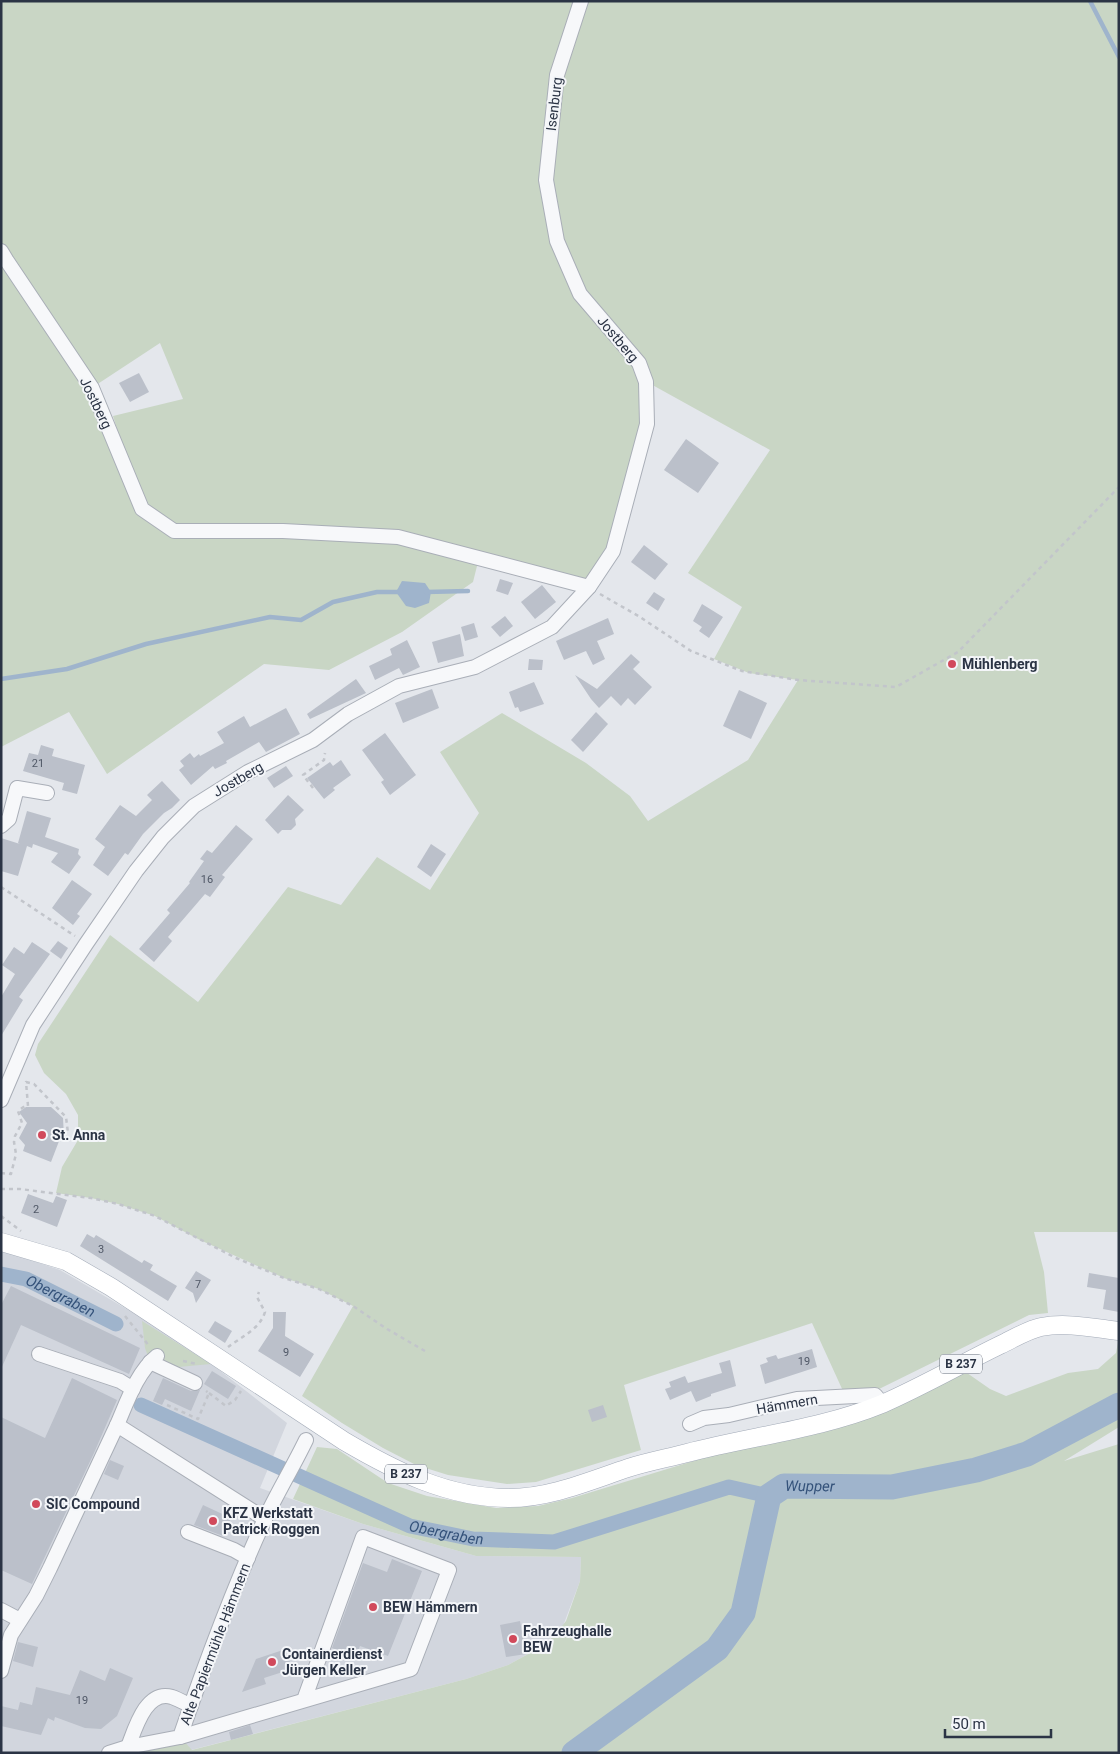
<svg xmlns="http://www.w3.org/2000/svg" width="1120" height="1754" viewBox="0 0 1120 1754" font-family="Roboto,sans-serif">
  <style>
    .built { fill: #d2d6de }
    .green { fill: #c9d6c5; fill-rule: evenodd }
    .water { fill: #9fb4cc }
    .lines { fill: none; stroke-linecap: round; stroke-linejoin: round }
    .stream { stroke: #9fb4cc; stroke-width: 4.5 }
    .canal { stroke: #9fb4cc; stroke-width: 15 }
    .river { stroke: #9fb4cc; stroke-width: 25 }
    .building { fill: #bbc0ca }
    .minor-casing { stroke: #a9aeb7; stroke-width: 16 }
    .major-casing { stroke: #a3abb8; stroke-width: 19 }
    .path { stroke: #c2c5cb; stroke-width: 2.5; stroke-dasharray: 4 4; stroke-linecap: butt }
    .minor { stroke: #f7f8fa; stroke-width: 14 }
    .major { stroke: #fff; stroke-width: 18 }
    .poi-dot { fill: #d1495b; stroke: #f4f6f9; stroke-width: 2 }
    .labels { text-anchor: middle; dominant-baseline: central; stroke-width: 4; stroke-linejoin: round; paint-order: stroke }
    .number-label { font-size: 11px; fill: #4f5766 }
    .shield { fill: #f4f6f9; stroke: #676e7b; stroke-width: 1 }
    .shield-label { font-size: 12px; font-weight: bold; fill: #2b3445 }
    .street-label { font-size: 14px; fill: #2b3445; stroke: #f4f6f9 }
    .poi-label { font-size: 14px; font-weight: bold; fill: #2b3445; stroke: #f4f6f9; text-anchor: start }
    .water-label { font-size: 15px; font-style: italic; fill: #34527a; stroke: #f4f6f9 }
  </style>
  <rect width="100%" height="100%" fill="#e4e7ec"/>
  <polygon class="built" points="1,1250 60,1270 142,1318 214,1366 287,1423 260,1488 363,1524 476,1556 581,1557 580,1581 563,1626 541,1647 508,1665 466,1679 191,1750 109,1753 1,1753"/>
  <g class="green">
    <path d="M1 1H1119V1232H1034L1044 1272 1048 1313 1029 1315 875 1391H843L812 1323 624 1385 641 1450 536 1482 507 1484 448 1475 416 1465 383 1448 342 1423 302 1396 353 1306 319 1289 284 1278 200 1240 155 1216 118 1204 91 1198 56 1193 62 1167 78 1140V1115L66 1094 44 1073 35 1055 38 1044 110 935 198 1002 288 887 341 905 377 857 430 890 479 813 440 752 502 713 586 763 630 796 648 821 748 760 798 680 749 673 714 659 742 607 688 573 770 450 647 382V424L613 551 589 587 479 558 473 582 402 632 329 670 264 664 107 774 69 712 1 747ZM160 343 183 399 113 416 140 504 87 391Z"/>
    <polygon points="142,1321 211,1364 168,1368 150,1362 145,1348"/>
    <polygon points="1119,1337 1119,1427 1064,1461 1119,1444 1119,1753 109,1753 180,1737 192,1750 466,1679 508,1665 541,1647 554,1636 566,1621 580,1581 581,1557 476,1556 363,1524 293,1499 317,1447 337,1449 388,1483 427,1496 496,1508 538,1506 572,1498 808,1426 957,1366 990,1389 1006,1396 1068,1373 1098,1369 1116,1353"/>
  </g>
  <polygon class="water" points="402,581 425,583 431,592 429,603 415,608 406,606 396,592"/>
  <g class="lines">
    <g class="stream">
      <polyline points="1090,1 1119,57"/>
      <polyline points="426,592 468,591"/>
      <polyline points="1,679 67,669 146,644 270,617 301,620 333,602 377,592 401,592"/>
    </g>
    <g class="canal">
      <path id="s1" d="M1 1274 26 1279 116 1324"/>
      <path id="s2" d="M141 1405 410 1526 473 1539 554 1542 729 1487 769 1496"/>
    </g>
    <path class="river" id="s3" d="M574 1753 717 1649 743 1613 769 1496 784 1486 892 1487 976 1470 1027 1454 1119 1405"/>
  </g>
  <g class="building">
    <polygon points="139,373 149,392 130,402 119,383"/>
    <polygon points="686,439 719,463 698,493 664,470"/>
    <polygon points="644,545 668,564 655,580 631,562"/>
    <polygon points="500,579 513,583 508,595 496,591"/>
    <polygon points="542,585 556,602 535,619 521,602"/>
    <polygon points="654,592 665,599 658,611 646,603"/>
    <polygon points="702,604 723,617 709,638 699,631 702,627 693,621"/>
    <polygon points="505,616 513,626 500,637 491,627"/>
    <polygon points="608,618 614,634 597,641 605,659 593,665 586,651 564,660 556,641"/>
    <polygon points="474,623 478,637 465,641 461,627"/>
    <polygon points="460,634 464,656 438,663 432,642"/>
    <polygon points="407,640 420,667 403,675 399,668 375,680 369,666 392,655 390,649"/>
    <polygon points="631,654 640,662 633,669 652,687 635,705 628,698 621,706 611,696 599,708 591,699 575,675 597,689"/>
    <polygon points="529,659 543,660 542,670 528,670"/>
    <polygon points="356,679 366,693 310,719 307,714"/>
    <polygon points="534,682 544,704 520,712 518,707 515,708 509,692"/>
    <polygon points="432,689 439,708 403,723 395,703"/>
    <polygon points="739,690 767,703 751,739 723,726"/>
    <polygon points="286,708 300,734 266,752 259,742 226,761 227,763 215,769 213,766 191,785 179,770 184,766 180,761 190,753 194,758 199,754 200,756 224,743 217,732 244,716 250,727"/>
    <polygon points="596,712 608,724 583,752 571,740"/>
    <polygon points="385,733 416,775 390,795 381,782 384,780 362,750"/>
    <polygon points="41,745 54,749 52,756 85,765 77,794 62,790 64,783 23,771 29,753 38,755"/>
    <polygon points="341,760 351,775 333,788 335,790 324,799 307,778 330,762 333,766"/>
    <polygon points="286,766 293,776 274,788 267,778"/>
    <polygon points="162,781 180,800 172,808 164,813 143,834 128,855 125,853 108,876 93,865 105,847 95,839 120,805 136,816 152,800 147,795"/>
    <polygon points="288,795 304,810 295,819 296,825 291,830 282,830 278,834 265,820"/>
    <polygon points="27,811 51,818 45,837 79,849 78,854 81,857 69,874 51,862 58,853 33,844 32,848 27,846 18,876 1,871 1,838 20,844 18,843"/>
    <polygon points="236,825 253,839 222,875 225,877 210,897 205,894 168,937 172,941 154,962 139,949 170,913 167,910 190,883 189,882 204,861 200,859 207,850 212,853"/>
    <polygon points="431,844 446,854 431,877 417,867"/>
    <polygon points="72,880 92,894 77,914 80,916 73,925 52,908"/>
    <polygon points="58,941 68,948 61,959 50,951"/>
    <polygon points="32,942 50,954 19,997 23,1000 1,1036 1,997 15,974 2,965 14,947 24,954"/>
    <polygon points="26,1107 51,1107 63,1118 64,1137 61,1136 51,1162 23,1151 25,1145 19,1138 27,1123 19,1112"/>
    <polygon points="28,1194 53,1203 56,1196 67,1200 57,1227 21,1213"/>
    <polygon points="87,1234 94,1238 96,1235 142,1263 144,1260 153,1265 150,1270 177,1286 168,1301 80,1246"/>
    <polygon points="196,1271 211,1280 196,1303 193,1293 185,1288"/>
    <polygon points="1089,1273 1119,1278 1119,1312 1103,1309 1106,1290 1087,1287"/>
    <polygon points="11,1286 140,1348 129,1374 21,1325 1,1369 1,1305"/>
    <polygon points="273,1312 286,1312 285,1336 314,1354 300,1377 258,1351 273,1328"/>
    <polygon points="215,1321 232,1331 225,1343 208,1332"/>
    <polygon points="812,1349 817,1367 765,1384 760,1365 768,1362 766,1358 776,1355 778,1359"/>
    <polygon points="730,1360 736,1386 711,1394 711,1396 696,1402 691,1391 670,1400 665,1389 671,1387 669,1382 685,1376 688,1383 722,1373 719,1363"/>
    <polygon points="212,1371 236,1386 228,1399 204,1384"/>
    <polygon points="72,1378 117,1400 94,1453 32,1584 1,1570 1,1417 45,1438"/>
    <polygon points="163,1378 191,1391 200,1390 191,1411 165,1399 162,1405 153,1401"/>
    <polygon points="603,1405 607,1417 592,1422 588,1410"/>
    <polygon points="110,1460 124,1466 118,1480 104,1474"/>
    <polygon points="203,1505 231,1518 223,1536 194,1525"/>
    <polygon points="392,1559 422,1571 388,1656 360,1646 355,1658 332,1648 363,1563 387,1572"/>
    <polygon points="520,1621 526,1654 506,1657 500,1625"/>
    <polygon points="18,1642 38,1647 33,1667 13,1661"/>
    <polygon points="286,1649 292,1669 264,1678 266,1684 242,1692 256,1659"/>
    <polygon points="110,1668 133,1678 117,1716 101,1729 85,1728 55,1717 54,1721 48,1718 41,1735 1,1726 1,1706 18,1710 20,1702 32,1705 36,1687 70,1695 80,1670 105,1681"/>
    <polygon points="250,1725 253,1734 231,1740 229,1732"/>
  </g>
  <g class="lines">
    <g class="minor-casing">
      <g id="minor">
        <polyline points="1,251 7,261 92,388 142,509 174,531 283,531 398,537 589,587"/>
        <polyline points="1,826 9,819 17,788 47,793"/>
        <polyline points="1,1100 33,1025 86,944 136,871 163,837 194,806 248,772 313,740 348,714 399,686 475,667 552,627 589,587 613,551 647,424 646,382 639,363 580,294 557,241 546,180 557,75 581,1"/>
        <polyline points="39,1354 120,1381 133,1389"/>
        <path d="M157 1356C137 1372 127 1402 117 1425L265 1519"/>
        <polyline points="150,1362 195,1383"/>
        <polyline points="690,1424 704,1418 729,1415 797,1399 875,1395 883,1404"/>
        <polyline points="188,1532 234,1550 248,1558"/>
        <polyline points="1,1610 20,1620"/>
        <polyline points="1,1671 11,1635 36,1596 50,1568 117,1425"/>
        <polyline points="180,1737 411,1669 449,1570 363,1537 304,1700"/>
        <path d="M128 1747C135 1729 146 1689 172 1697 178 1699 185 1703 191 1706"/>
        <path d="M109 1753 128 1747 180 1737C205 1664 232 1591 264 1521 277 1493 293 1467 306 1440"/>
      </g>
    </g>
    <g class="major-casing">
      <path id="major" d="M1 1242 66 1261 111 1287 344 1441C395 1471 448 1498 509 1498 550 1498 589 1481 628 1468 647 1462 668 1458 687 1453 752 1436 821 1429 882 1404 921 1387 961 1364 1000 1345 1013 1339 1027 1330 1041 1327 1066 1322 1094 1328 1119 1331"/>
    </g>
    <g class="path">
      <polyline points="600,594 640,617 691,651 742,671 798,680 896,687 958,652 1119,487"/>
      <polyline points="313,788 303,775 324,760 325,753"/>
      <polyline points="1,887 75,936"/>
      <polyline points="1,1173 11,1174 16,1154 14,1142 15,1136 22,1123 18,1111 25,1106 28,1106 26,1082 34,1084 66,1117 68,1133"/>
      <polyline points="1,1189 20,1189 91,1198 118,1204 155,1216 236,1258 284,1278 319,1289 353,1306 387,1329 425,1351"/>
      <polyline points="1,1216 21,1231"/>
      <polyline points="125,1316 150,1347"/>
      <path d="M228 1347C241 1337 260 1329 265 1312L257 1297 259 1292"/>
      <polyline points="183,1361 197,1364"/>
      <polyline points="209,1393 226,1406 235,1400 241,1391"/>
      <polyline points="167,1405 198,1419 209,1393 206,1391"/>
    </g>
    <use href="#minor" class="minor"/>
    <use href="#major" class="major"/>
  </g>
  <g class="poi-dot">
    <circle cx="952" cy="664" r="5"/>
    <circle cx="42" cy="1135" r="5"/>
    <circle cx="36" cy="1504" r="5"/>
    <circle cx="213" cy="1521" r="5"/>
    <circle cx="373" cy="1607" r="5"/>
    <circle cx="513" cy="1639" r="5"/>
    <circle cx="272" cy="1662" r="5"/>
  </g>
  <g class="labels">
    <g class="number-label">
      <text x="38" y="763">21</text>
      <text x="207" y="879">16</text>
      <text x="36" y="1209">2</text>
      <text x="101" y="1249">3</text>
      <text x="198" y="1284">7</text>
      <text x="286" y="1352">9</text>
      <text x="804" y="1361">19</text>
      <text x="82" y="1700">19</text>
    </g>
    <g class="shield">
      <rect x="940" y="1354.5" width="42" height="19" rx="4"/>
      <rect x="385" y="1464.5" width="42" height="19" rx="4"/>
    </g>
    <g class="shield-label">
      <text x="961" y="1364">B 237</text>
      <text x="406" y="1474">B 237</text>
    </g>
    <g class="street-label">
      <text transform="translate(554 104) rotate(-83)">Isenburg</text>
      <text transform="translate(618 339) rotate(50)">Jostberg</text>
      <text transform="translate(96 403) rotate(64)">Jostberg</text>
      <text transform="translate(238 779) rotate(-30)">Jostberg</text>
      <text transform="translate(787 1404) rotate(-10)">Hämmern</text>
      <text transform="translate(215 1644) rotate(-69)">Alte Papiermühle Hämmern</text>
    </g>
    <g class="poi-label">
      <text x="962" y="664">Mühlenberg</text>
      <text x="52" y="1135">St. Anna</text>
      <text x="46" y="1504">SIC Compound</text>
      <text x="223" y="1513">KFZ Werkstatt<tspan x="223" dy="16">Patrick Roggen</tspan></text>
      <text x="383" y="1607">BEW Hämmern</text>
      <text x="523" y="1631">Fahrzeughalle<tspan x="523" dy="16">BEW</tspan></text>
      <text x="282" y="1654">Containerdienst<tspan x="282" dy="16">Jürgen Keller</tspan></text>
    </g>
    <g class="water-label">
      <text stroke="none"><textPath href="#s1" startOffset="64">Obergraben</textPath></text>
      <text stroke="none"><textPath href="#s3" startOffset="385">Wupper</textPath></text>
      <text stroke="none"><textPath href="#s2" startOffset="332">Obergraben</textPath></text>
    </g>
  </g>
  <rect width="1120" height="1754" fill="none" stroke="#2b3445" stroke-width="5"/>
  <path d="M945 1729v8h106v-8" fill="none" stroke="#2b3445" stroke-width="2.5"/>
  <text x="952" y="1729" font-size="15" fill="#2b3445" stroke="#f4f6f9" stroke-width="4" paint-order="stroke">50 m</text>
</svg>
